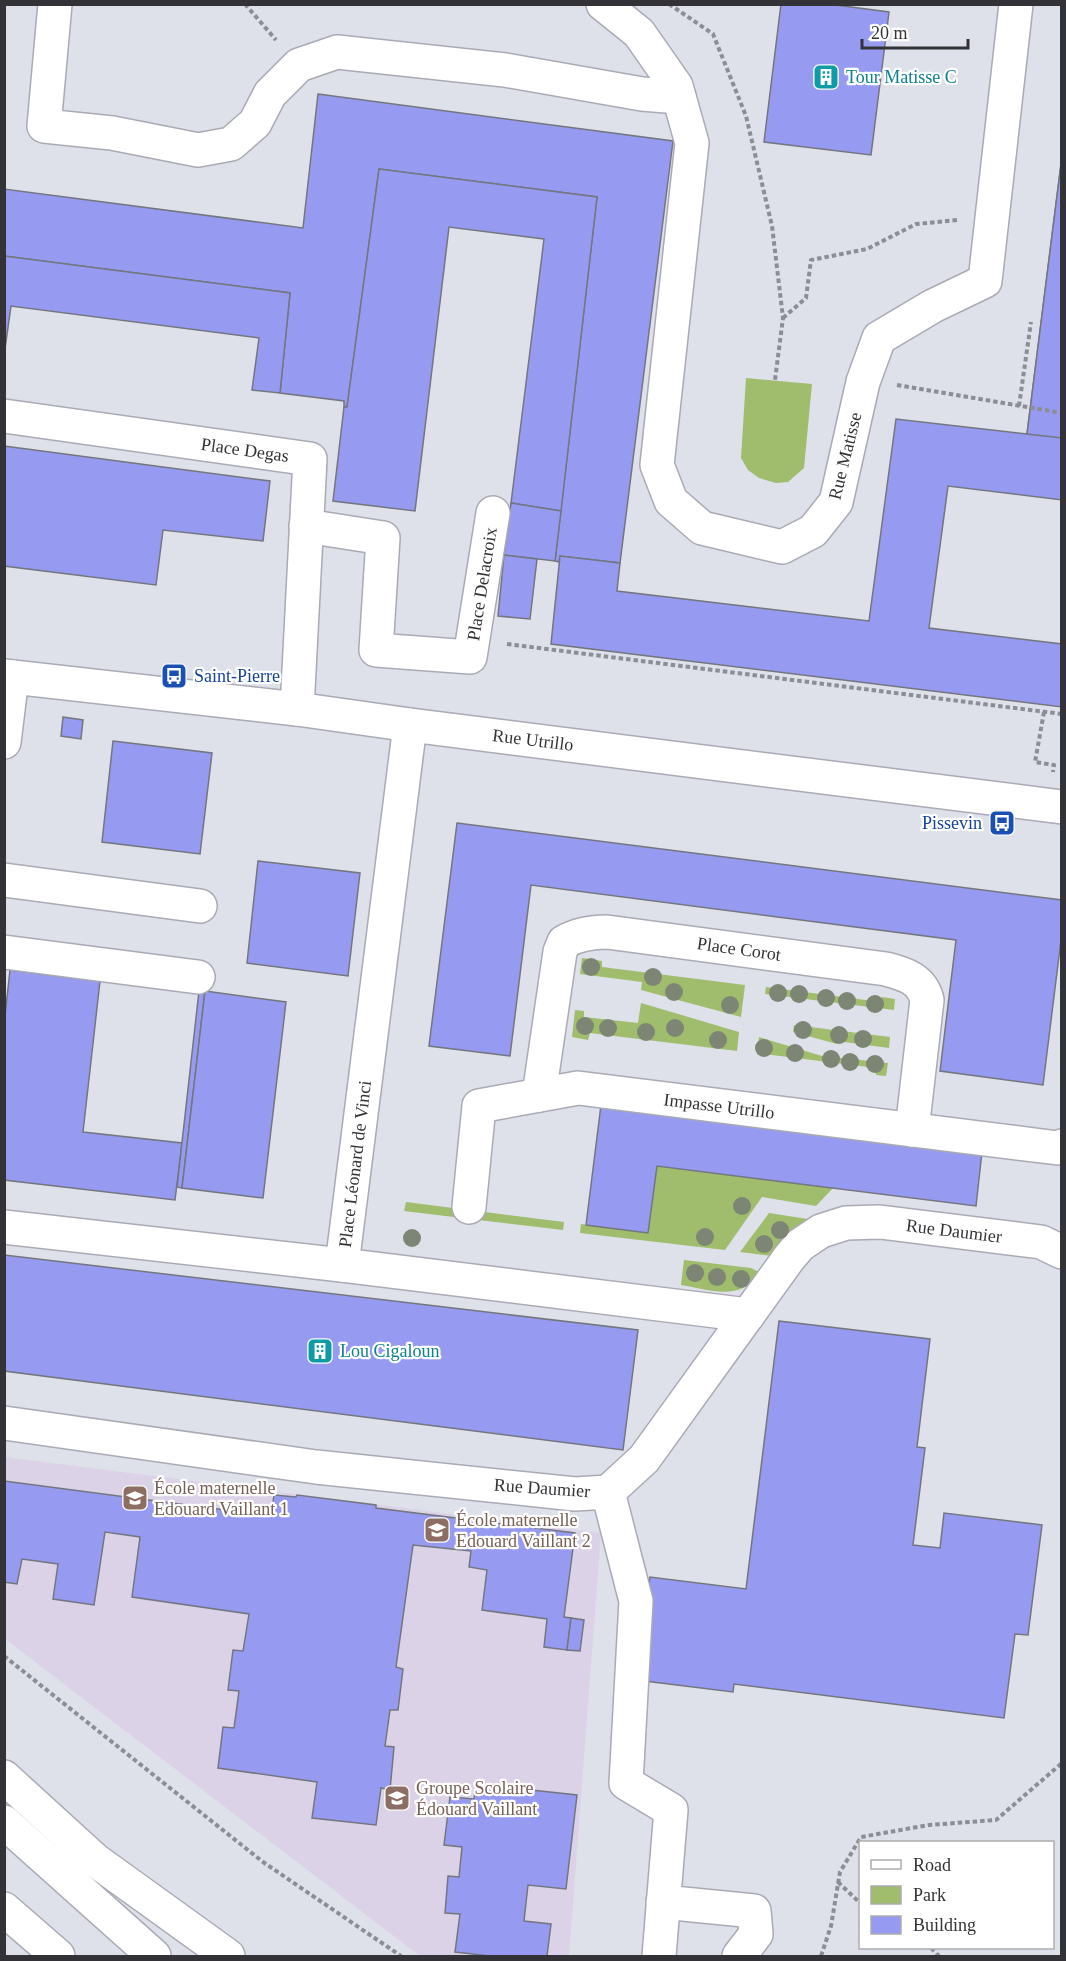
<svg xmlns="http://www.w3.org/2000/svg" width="1066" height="1961" viewBox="0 0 1066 1961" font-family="'Times New Roman',serif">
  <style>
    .education { fill: #dbd2e8 }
    .green { fill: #9fbd6c }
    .building { fill: #969bf1; stroke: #74767f; stroke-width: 1.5 }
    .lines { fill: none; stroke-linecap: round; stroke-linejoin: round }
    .minor-casing { stroke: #a9aab4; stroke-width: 36 }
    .major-casing { stroke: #a9aab4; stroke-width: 36 }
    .path { stroke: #8c8d95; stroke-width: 4; stroke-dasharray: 4.5 3; stroke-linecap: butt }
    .minor { stroke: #fff; stroke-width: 33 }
    .major { stroke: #fff; stroke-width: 33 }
    .tree { fill: #7d8675 }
    .labels { text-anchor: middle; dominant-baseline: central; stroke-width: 4.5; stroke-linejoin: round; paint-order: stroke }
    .culture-label { font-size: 18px; fill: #0d838f; stroke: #fff; text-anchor: start }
    .street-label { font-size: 18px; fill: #333337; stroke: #fff }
    .transit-label { font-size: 18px; fill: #164399; stroke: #fff; text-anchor: start }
    .education-label { font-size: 18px; fill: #785e54; stroke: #fff; text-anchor: start }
  </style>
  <rect width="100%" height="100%" fill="#dee0ea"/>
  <polygon class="education" points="4,1457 601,1533 569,1956 420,1956 5,1639"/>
  <g class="green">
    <polygon points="746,378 812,384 804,468 788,482 776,483 759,478 748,470 741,458"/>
    <polygon points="582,958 602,961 602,967 745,985 741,1017 641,990 642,982 580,974"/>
    <polygon points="766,987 881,1002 882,997 895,999 894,1010 765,994"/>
    <polygon points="641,1003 739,1032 737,1051 590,1033 588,1040 572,1037 575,1010 584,1011 584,1017 638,1023"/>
    <polygon points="794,1025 890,1037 889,1048 837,1041 837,1044 793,1032"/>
    <polygon points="759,1037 822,1056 888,1063 886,1076 876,1075 876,1068 757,1053"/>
    <polygon points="657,1166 833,1188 816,1206 762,1197 725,1250 580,1233 581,1224 648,1233"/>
    <polygon points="406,1202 564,1222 563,1230 404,1211"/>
    <polygon points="769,1213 814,1220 772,1256 740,1252"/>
    <path d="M684 1260 751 1268 761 1273C739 1302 711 1290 681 1285Z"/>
  </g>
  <g class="building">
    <polygon points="781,4 828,4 889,12 871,155 764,142"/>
    <polygon points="318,94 673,141 620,563 560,556 559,562 555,561 597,197 379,169 347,407 344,407 344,401 280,393 290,293 4,256 4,189 303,228"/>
    <polygon points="1062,156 1062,500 948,486 929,628 1062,644 1062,707 551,644 560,556 620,563 617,591 869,621 896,419 1027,434"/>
    <polygon points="1062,156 1062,438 1027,434"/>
    <polygon points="379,169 597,197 561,511 511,503 544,239 449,227 415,511 333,501 344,407 347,407"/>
    <polygon points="4,256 290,293 280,393 252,390 259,338 11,306 4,356"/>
    <polygon points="4,446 270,481 263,541 163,530 156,585 4,566"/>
    <polygon points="511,503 561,511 555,561 504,555"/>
    <polygon points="504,555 537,559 530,619 498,616"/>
    <polygon points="63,717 83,720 81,739 61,736"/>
    <polygon points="113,741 212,753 200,854 102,842"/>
    <polygon points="457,823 1062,900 1062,932 1043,1085 940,1071 956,940 531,885 510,1056 429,1046"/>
    <polygon points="258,861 360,873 348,976 247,963"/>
    <polygon points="10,970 100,981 83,1132 182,1143 175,1200 4,1180 4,1025"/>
    <polygon points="199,991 205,991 182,1188 177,1187"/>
    <polygon points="205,991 286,1002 263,1198 182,1188"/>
    <polygon points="602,1097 983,1143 976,1206 657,1166 648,1233 586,1225"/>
    <polygon points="4,1255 638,1330 623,1450 4,1371"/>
    <polygon points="779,1321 930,1339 917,1447 925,1448 913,1545 940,1548 944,1513 1042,1525 1028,1635 1015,1634 1004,1718 734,1684 733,1692 637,1680 650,1577 746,1589"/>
    <polygon points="4,1481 271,1516 274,1495 296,1497 297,1495 376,1505 376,1508 575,1533 564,1617 571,1618 567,1650 544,1647 547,1619 482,1610 487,1570 469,1567 471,1551 413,1545 396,1667 403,1669 398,1710 390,1710 385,1746 394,1747 390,1790 381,1788 376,1825 312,1818 317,1782 218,1768 223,1727 234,1728 239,1691 228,1690 233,1650 243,1651 249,1614 132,1597 140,1537 105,1532 94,1605 53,1599 58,1564 22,1559 17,1584 4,1582"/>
    <polygon points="571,1618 584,1620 580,1651 567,1650"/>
    <polygon points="476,1784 577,1795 566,1889 528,1885 524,1921 551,1924 547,1956 490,1956 455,1952 460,1914 445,1913 448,1876 459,1877 462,1847 444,1845 450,1797 474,1799"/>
  </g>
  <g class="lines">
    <g class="minor-casing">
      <g id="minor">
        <polyline points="55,4 44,126 112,133 198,150 231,144 255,123 270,94 299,65 337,52 505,70 642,94 679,97"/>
        <polyline points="603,4 639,33 676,86 692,143 657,465 671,501 702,528 782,547 813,531 836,502 863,382 879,338 933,306 985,281 1016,4"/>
        <polyline points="4,416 310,459 297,709"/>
        <polyline points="306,526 383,538 376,650 470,657 493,513"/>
        <polyline points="4,676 297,709 410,725 1062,807"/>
        <polyline points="4,742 12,677"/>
        <polyline points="4,880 200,906"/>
        <polyline points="4,952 198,977"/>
        <path d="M539 1095 560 952 564 942C578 934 591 932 607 932L886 969C905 974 922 979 927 1000L912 1130"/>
        <polyline points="469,1207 479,1106 578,1088 1058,1148 1062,1146"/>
        <polyline points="4,1227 342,1265 748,1315"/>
        <polyline points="342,1265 410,725"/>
        <polyline points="4,1423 316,1467 575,1494 608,1492 644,1459 789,1258 800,1245 821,1231 846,1223 880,1222 1041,1242 1062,1252"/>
        <polyline points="608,1492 636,1601 626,1783 671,1810 659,1956"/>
        <polyline points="663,1902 754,1911 756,1934 739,1956"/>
        <polyline points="4,1909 58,1956"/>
      </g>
    </g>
    <g class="major-casing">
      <g id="major">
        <polyline points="4,1777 95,1860 228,1956"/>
        <polyline points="4,1822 154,1956"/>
      </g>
    </g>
    <g class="path">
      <polyline points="245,4 276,40"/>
      <polyline points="669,4 713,34 746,116 772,226 783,318 775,380"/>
      <polyline points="783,318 806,298 811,260 867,249 916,224 958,220"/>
      <polyline points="897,385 1062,413"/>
      <polyline points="1019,406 1031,322"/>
      <polyline points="507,644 1062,714"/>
      <polyline points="1044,712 1035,762 1054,765 1053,772"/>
      <polyline points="4,1656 263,1862 401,1956"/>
      <polyline points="838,1882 860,1903"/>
      <polyline points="931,1948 939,1956"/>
      <polyline points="821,1956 831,1926 840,1872 861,1837 929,1825 996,1820 1062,1763"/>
    </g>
    <use href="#minor" class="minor"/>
    <use href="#major" class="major"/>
  </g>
  <g class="tree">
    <circle cx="591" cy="967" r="9"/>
    <circle cx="653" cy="977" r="9"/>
    <circle cx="674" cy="992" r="9"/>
    <circle cx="778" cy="993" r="9"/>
    <circle cx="799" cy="994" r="9"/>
    <circle cx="826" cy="998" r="9"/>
    <circle cx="847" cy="1001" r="9"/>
    <circle cx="875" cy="1004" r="9"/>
    <circle cx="730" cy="1005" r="9"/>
    <circle cx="585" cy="1026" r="9"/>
    <circle cx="608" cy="1028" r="9"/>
    <circle cx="675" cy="1028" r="9"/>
    <circle cx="803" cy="1030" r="9"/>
    <circle cx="646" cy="1032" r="9"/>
    <circle cx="839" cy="1035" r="9"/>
    <circle cx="863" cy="1039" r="9"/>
    <circle cx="718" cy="1040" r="9"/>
    <circle cx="764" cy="1048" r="9"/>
    <circle cx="795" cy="1053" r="9"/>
    <circle cx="831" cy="1059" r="9"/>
    <circle cx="850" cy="1062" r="9"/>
    <circle cx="875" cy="1064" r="9"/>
    <circle cx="742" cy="1206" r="9"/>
    <circle cx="780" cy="1230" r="9"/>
    <circle cx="705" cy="1237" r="9"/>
    <circle cx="412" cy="1238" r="9"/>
    <circle cx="764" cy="1244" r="9"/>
    <circle cx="695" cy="1273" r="9"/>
    <circle cx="717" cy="1277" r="9"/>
    <circle cx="741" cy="1279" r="9"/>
  </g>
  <defs>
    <g id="building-square" transform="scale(1.35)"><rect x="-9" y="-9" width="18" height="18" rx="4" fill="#0f9aa8" stroke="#fff"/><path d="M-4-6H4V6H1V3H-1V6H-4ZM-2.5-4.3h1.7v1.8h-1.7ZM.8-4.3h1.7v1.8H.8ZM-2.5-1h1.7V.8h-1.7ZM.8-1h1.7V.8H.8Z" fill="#fff"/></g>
    <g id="bus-square" transform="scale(1.35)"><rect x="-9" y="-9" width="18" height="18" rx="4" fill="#1a4fb4" stroke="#fff"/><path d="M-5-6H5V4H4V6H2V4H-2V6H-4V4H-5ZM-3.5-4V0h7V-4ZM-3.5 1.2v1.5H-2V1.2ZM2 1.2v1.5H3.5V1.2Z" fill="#fff"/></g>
    <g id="school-square" transform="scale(1.35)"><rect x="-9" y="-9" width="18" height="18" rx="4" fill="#8d6e63" stroke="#fff"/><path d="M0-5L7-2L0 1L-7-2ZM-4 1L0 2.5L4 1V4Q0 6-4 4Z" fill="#fff"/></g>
  </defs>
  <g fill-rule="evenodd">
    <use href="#building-square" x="826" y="77"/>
    <use href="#bus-square" x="174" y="676"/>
    <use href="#bus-square" x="1002" y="823"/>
    <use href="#building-square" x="320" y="1351"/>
    <use href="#school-square" x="135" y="1498"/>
    <use href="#school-square" x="437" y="1530"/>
    <use href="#school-square" x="397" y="1798"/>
  </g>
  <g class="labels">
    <g class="culture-label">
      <text x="846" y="77">Tour Matisse C</text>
      <text x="340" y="1351">Lou Cigaloun</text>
    </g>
    <g class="street-label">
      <text transform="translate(245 450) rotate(8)">Place Degas</text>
      <text transform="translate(845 456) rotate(-76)">Rue Matisse</text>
      <text transform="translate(482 584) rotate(-81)">Place Delacroix</text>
      <text transform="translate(533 740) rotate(7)">Rue Utrillo</text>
      <text transform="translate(739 949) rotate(8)">Place Corot</text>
      <text transform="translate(719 1106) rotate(7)">Impasse Utrillo</text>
      <text transform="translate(355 1164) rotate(-83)">Place Léonard de Vinci</text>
      <text transform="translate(954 1231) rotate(7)">Rue Daumier</text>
      <text transform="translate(542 1488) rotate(4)">Rue Daumier</text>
    </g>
    <g class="transit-label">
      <text x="194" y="676">Saint-Pierre</text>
      <text x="982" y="823" text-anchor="end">Pissevin</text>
    </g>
    <g class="education-label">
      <text x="154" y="1488">École maternelle<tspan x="154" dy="21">Edouard Vaillant 1</tspan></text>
      <text x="456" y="1520">École maternelle<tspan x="456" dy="21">Edouard Vaillant 2</tspan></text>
      <text x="416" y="1788">Groupe Scolaire<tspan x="416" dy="21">Édouard Vaillant</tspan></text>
    </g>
  </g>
  <rect width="1066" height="1961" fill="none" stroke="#333337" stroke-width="12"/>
  <rect x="859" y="1841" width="195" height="108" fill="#ffffff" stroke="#adadaf" stroke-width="1.5"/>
  <rect x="871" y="1860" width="30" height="9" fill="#ffffff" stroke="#adadaf" stroke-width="1.5"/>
  <text x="913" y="1871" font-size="18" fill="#333337">Road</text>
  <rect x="871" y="1886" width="30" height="18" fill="#9fbd6c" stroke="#adadaf" stroke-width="1.5"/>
  <text x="913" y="1901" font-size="18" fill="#333337">Park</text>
  <rect x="871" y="1916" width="30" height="18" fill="#969bf1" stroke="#adadaf" stroke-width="1.5"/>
  <text x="913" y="1931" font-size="18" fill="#333337">Building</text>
  <path d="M862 39v9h106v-9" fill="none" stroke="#333337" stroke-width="3"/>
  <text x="871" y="39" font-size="18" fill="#333337" stroke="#ffffff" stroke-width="4.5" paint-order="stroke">20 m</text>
</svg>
